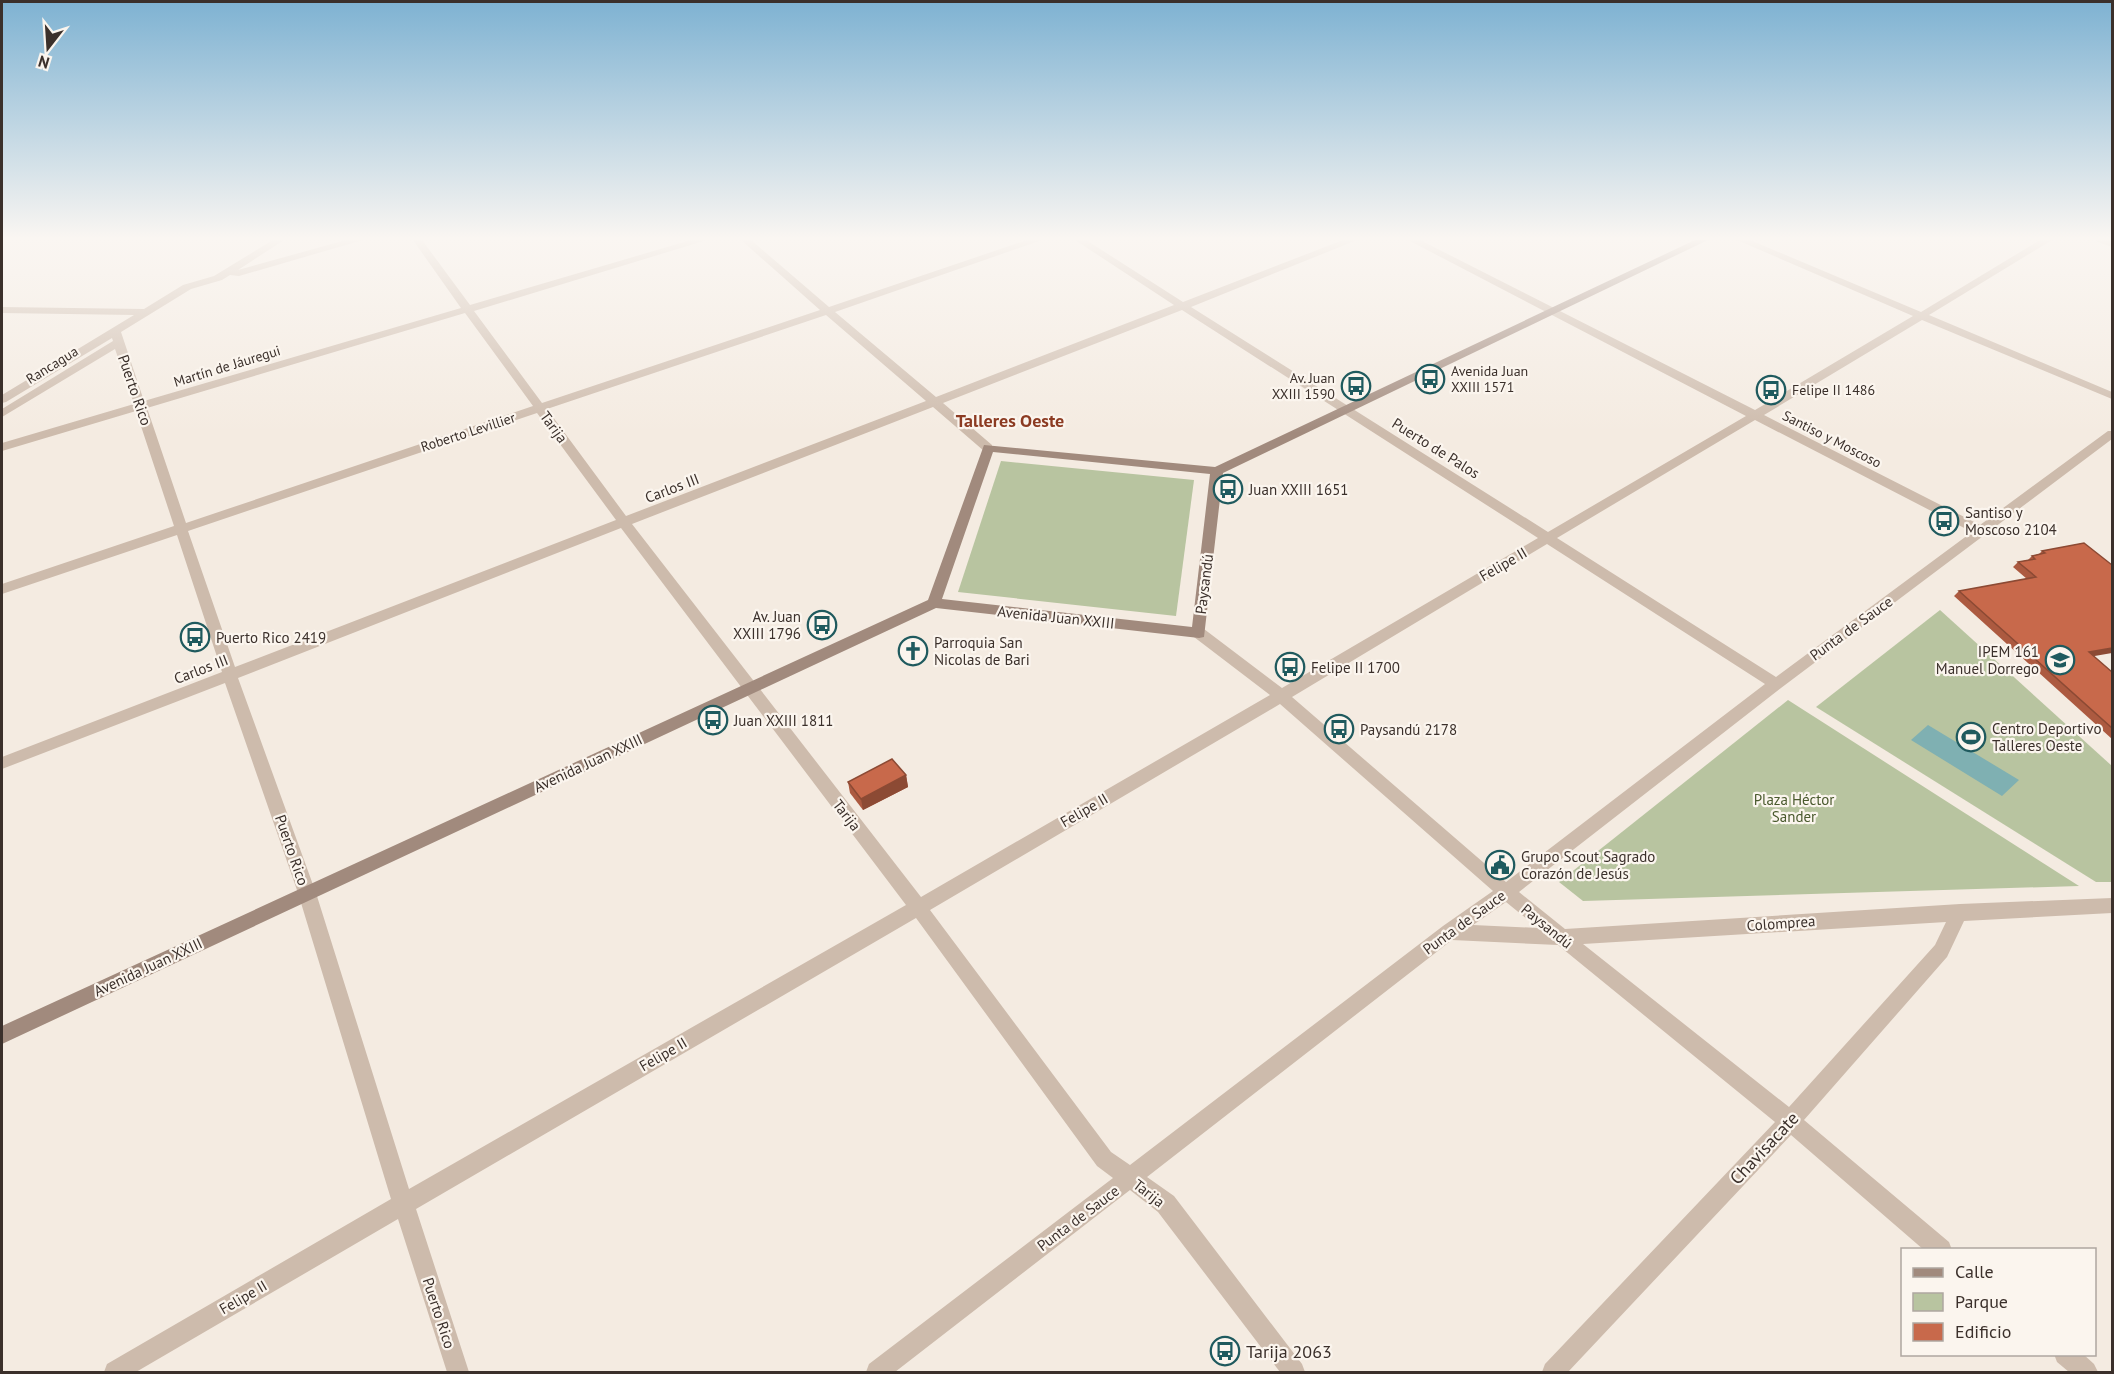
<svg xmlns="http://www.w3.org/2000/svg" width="2114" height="1374" viewBox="0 0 2114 1374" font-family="'PT Sans',sans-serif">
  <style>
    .green { fill: #b8c4a0 }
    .water { fill: #7fb0b2 }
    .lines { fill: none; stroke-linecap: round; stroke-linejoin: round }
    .street { fill: #cdbbac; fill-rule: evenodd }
    .secondary { fill: #a18a7d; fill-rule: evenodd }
    .wall { fill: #ac5a40 }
    .shaded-wall { fill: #8c4a34 }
    .building { fill: #c8694b; stroke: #8c4a34; stroke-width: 1.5 }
    .labels { text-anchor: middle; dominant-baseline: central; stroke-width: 4.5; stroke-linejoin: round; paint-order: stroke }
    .far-street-label { font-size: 14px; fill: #3b302b; stroke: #fbf5ee }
    .far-poi-label { font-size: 14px; fill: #3b302b; stroke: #fbf5ee; text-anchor: start }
    .street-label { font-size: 15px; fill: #3b302b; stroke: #fbf5ee }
    .poi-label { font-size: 15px; fill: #3b302b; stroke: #fbf5ee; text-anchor: start }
    .park-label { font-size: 15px; fill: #4a5a2e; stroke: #fbf5ee }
    .far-district-label { font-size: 18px; font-weight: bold; fill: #8c3b22; stroke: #fbf5ee }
    .near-street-label { font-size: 18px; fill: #3b302b; stroke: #fbf5ee }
    .near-poi-label { font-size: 18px; fill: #3b302b; stroke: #fbf5ee; text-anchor: start }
  </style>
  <rect width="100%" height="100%" fill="#f4ebe1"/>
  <g class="green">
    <polygon points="1001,461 1194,480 1176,616 958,592"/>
    <polygon points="1940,610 2112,766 2112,882 2096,882 1816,707"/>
    <polygon points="1788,700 2079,886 1583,901 1559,882"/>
  </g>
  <polygon class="water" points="1928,725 2019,780 2002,796 1911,740"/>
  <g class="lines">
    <g class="street">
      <path d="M273 240H284L238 270 346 240H363L239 276 230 275 222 280 191 289 121 332 144 401 461 308 413 240H422L470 305 691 240H707L474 311 542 403 820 310 741 240H751L829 307 1027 240H1042L835 312 936 397 1174 305 1075 240H1086L1183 302 1343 240H1357L1191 307 1548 532 1746 416 1408 240H1420L1755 410 1913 316 1737 240H1750L1921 312 2040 240H2052L1929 315 2112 392V399L1922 320 1764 415 1980 525 2108 431H2112V439L1781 688 1519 892 1565 929 1960 904 2112 898V913L1964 921 1947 957 1804 1120 1949 1242 1952 1250H1924L1791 1135 1568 1372H1542L1545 1364 1775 1122 1558 945 1452 940 1147 1177 1174 1196 1302 1364 1305 1372H1280L1158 1212 1130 1190 895 1372H866L869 1364 1113 1178 1097 1166 916 918 416 1209 469 1372H447L398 1219 136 1372H104L107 1364 391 1199 298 893 225 683 2 769V757L222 672 177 535 2 594V584L174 526 136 411 2 451V443L134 404 115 349 2 417V409L113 341 112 338 6 402 2 403V395L134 315 2 313V307L144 309 183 285 214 276ZM1182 310 1538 538 1282 688 1204 629H1194L1192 633 1194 637 1270 695 921 897 632 524 933 407 984 451H992V445L943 403ZM465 313 533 406 186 523 147 408ZM826 315 926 401 626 516 547 409ZM537 413 616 520 235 667 188 531ZM1755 420 1972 532 1776 677 1557 538ZM621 528 906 905 409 1189 316 893 238 678ZM1547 544 1765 684 1506 882 1292 697ZM1280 704 1493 891 1443 926 1130 1165 1111 1152 930 910ZM1506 902 1538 928 1473 925ZM1946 922 1935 945 1789 1107 1583 944Z"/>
      <polygon points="2097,240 2112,241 2112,247 2098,242"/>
      <polygon points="2054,1354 2083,1354 2094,1364 2098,1372 2069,1372 2057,1362"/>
    </g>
    <path class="secondary" d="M1695 240H1708L1223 473 1204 637 1199 638 936 608 2 1044V1026L928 600 984 445 1215 467ZM993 452 1210 474 1192 627 942 599Z"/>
  </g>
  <g class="wall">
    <polygon points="2084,543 2093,656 2112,672 2112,739 1954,596 1959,591 2027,579 2013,567 2018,562 2028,560 2032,556 2039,554 2042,551"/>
    <polygon points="906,775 908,787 863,810 850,793 848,782"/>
  </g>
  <g class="shaded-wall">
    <polygon points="2112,648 2112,653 2083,658 2089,652"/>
    <polygon points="906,775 908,787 863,810 861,799"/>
  </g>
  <g class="building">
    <polygon points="2084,543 2112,565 2112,648 2089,652 2112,672 2112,728 1959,591 2036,577 2018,562 2035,559 2032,556 2045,553 2042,551"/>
    <polygon points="892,759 906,775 861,799 848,782"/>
  </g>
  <linearGradient id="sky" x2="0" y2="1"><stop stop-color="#7eb2d2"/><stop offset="0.55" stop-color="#faf6f2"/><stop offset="1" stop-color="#faf6f2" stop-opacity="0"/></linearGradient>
  <rect width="2114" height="433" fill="url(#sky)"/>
  <defs>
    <g id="bus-ring" transform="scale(1.5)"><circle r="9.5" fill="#fbf5ee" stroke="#1f5a5e" stroke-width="1.5"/><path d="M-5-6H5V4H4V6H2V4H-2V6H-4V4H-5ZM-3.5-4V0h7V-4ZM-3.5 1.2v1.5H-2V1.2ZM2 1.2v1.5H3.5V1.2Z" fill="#1f5a5e"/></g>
    <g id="church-ring" transform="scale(1.5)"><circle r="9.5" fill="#fbf5ee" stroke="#1f5a5e" stroke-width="1.5"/><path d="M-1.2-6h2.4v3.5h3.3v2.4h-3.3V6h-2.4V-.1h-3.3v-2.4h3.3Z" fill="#1f5a5e"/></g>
    <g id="school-ring" transform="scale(1.5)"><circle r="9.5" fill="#fbf5ee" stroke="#1f5a5e" stroke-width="1.5"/><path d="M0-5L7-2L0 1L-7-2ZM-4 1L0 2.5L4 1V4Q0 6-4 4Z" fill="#1f5a5e"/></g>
    <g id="stadium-ring" transform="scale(1.5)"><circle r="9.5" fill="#fbf5ee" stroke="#1f5a5e" stroke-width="1.5"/><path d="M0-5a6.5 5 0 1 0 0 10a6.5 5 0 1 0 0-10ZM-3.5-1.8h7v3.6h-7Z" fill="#1f5a5e"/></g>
    <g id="civic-ring" transform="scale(1.5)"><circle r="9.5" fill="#fbf5ee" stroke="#1f5a5e" stroke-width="1.5"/><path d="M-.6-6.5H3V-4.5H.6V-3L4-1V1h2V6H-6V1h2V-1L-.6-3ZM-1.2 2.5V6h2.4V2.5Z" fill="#1f5a5e"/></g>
  </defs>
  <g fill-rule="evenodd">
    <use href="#bus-ring" x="1430" y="379"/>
    <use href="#bus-ring" x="1356" y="386"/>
    <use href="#bus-ring" x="1771" y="390"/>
    <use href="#bus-ring" x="1228" y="489"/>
    <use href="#bus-ring" x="1944" y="521"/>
    <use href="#bus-ring" x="822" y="625"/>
    <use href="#bus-ring" x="195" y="637"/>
    <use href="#church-ring" x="913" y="651"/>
    <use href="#school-ring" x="2060" y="660"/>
    <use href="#bus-ring" x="1290" y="667"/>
    <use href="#bus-ring" x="713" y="720"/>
    <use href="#bus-ring" x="1339" y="729"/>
    <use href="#stadium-ring" x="1971" y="737"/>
    <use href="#civic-ring" x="1500" y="865"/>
    <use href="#bus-ring" x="1225" y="1351"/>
  </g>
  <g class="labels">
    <g class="far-street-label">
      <text transform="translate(52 365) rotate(-32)">Rancagua</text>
      <text transform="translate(227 366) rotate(-17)">Martín de Jáuregui</text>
      <text transform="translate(468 432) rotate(-18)">Roberto Levillier</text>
      <text transform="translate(1832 439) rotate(27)">Santiso y Moscoso</text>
    </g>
    <g class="far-poi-label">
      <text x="1451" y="371">Avenida Juan<tspan x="1451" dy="16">XXIII 1571</tspan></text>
      <text x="1335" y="378" text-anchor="end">Av. Juan<tspan x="1335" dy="16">XXIII 1590</tspan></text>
      <text x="1792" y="390">Felipe II 1486</text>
    </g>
    <g class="street-label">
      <text transform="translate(135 390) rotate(71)">Puerto Rico</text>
      <text transform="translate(554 427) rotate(54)">Tarija</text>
      <text transform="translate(1436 448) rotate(32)">Puerto de Palos</text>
      <text transform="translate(672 488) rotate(-21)">Carlos III</text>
      <text transform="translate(1503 564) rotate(-30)">Felipe II</text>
      <text transform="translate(1204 584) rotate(-83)">Paysandú</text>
      <text transform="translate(1056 617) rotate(6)">Avenida Juan XXIII</text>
      <text transform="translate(1851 628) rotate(-36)">Punta de Sauce</text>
      <text transform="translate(201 669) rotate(-21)">Carlos III</text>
      <text transform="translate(588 763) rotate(-25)">Avenida Juan XXIII</text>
      <text transform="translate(1084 810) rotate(-30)">Felipe II</text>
      <text transform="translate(847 815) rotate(52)">Tarija</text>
      <text transform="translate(292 850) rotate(71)">Puerto Rico</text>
      <text transform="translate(1464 922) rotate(-36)">Punta de Sauce</text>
      <text transform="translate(1781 923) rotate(-4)">Colomprea</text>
      <text transform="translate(1547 926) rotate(39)">Paysandú</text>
      <text transform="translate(148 967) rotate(-25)">Avenida Juan XXIII</text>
      <text transform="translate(663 1054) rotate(-30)">Felipe II</text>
      <text transform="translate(1149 1193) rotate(38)">Tarija</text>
      <text transform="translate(1078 1218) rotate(-37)">Punta de Sauce</text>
      <text transform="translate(243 1297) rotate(-30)">Felipe II</text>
      <text transform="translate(439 1313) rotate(72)">Puerto Rico</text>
    </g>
    <g class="poi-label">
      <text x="1249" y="489">Juan XXIII 1651</text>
      <text x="1965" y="512">Santiso y<tspan x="1965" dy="17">Moscoso 2104</tspan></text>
      <text x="801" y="616" text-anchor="end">Av. Juan<tspan x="801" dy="17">XXIII 1796</tspan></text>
      <text x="216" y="637">Puerto Rico 2419</text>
      <text x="934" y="642">Parroquia San<tspan x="934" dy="17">Nicolas de Bari</tspan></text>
      <text x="2039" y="651" text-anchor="end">IPEM 161<tspan x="2039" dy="17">Manuel Dorrego</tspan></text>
      <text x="1311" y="667">Felipe II 1700</text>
      <text x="734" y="720">Juan XXIII 1811</text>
      <text x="1992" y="728">Centro Deportivo<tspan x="1992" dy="17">Talleres Oeste</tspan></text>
      <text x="1360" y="729">Paysandú 2178</text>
      <text x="1521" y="856">Grupo Scout Sagrado<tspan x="1521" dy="17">Corazón de Jesús</tspan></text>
    </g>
    <g class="park-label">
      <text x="1794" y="799">Plaza Héctor<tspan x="1794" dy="17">Sander</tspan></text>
    </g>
    <g class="far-district-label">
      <text x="1010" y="420">Talleres Oeste</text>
    </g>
    <g class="near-street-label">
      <text transform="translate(1764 1148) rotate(-47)">Chavisacate</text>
    </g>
    <g class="near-poi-label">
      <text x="1246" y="1351">Tarija 2063</text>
    </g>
  </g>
  <rect width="2114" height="1374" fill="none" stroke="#3b302b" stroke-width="6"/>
  <rect x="1901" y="1248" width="195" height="108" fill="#fbf5ee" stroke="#aea6a0" stroke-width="1.5"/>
  <rect x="1913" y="1268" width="30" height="9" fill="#a18a7d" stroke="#aea6a0" stroke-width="1.5"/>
  <text x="1955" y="1278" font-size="18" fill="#3b302b">Calle</text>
  <rect x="1913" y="1293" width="30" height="18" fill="#b8c4a0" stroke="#aea6a0" stroke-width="1.5"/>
  <text x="1955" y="1308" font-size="18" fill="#3b302b">Parque</text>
  <rect x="1913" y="1323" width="30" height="18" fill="#c8694b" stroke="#aea6a0" stroke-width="1.5"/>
  <text x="1955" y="1338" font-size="18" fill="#3b302b">Edificio</text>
  <g transform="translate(48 48) rotate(197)" stroke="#fbf5ee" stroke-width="4.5" paint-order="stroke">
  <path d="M0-4.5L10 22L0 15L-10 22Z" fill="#3b302b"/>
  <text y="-9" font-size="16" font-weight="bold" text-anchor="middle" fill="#3b302b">N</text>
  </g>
</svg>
